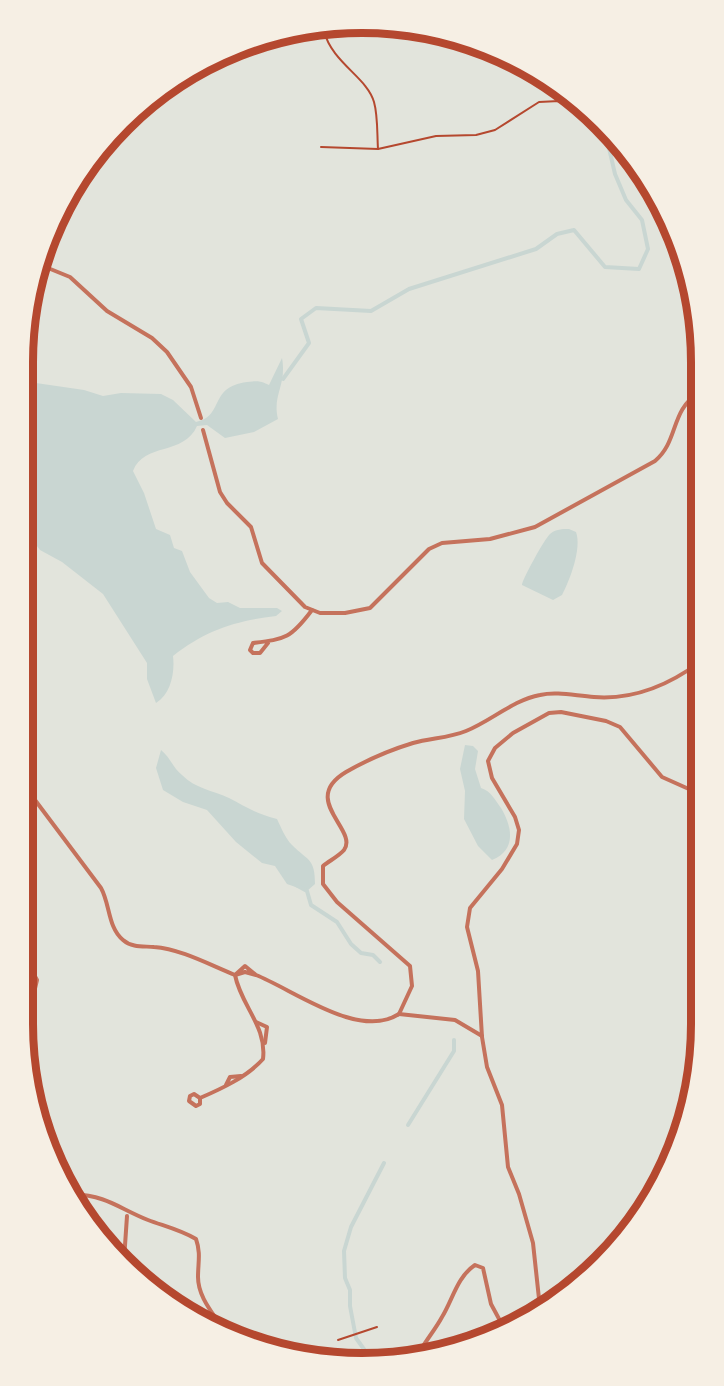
<svg xmlns="http://www.w3.org/2000/svg" width="724" height="1386" viewBox="0 0 724 1386" font-family="'Sofia Sans Condensed',sans-serif">
  <style>
    .green { fill: #e2e4dc }
    .water { fill: #c9d6d2 }
    .lines { fill: none; stroke-linecap: round; stroke-linejoin: round }
    .stream { stroke: #c9d6d2; stroke-width: 4 }
    .path { stroke: #b5482f; stroke-width: 2 }
    .service { stroke: #c5725c; stroke-width: 4 }
    .rim { fill: none; stroke: #b5482f; stroke-width: 8 }
  </style>
  <rect width="100%" height="100%" fill="#f6efe4"/>
  <polygon class="green" points="385,23 512,58 586,107 632,156 676,232 699,317 701,1046 666,1174 602,1264 512,1329 385,1363 274,1352 174,1306 93,1231 41,1133 23,1024 23,340 58,212 138,107 253,40"/>
  <g class="water">
    <path d="M282 358C287 386 272 394 278 419L254 432 225 438 207 425 197 426C184 456 144 442 133 471L144 493 156 529 170 535 174 548 182 551 190 572 209 598 217 603 228 602 240 608H277L282 611 276 616C235 621 206 630 173 656 175 672 171 694 156 703L147 679V663L103 594 62 562 40 550 23 528V391L36 383 84 390 103 396 121 393 161 394 173 400 196 422C225 416 208 387 247 382 257 381 259 380 269 385Z"/>
    <path d="M569 529 576 532C582 548 570 580 562 595L553 600 522 585C522 580 545 538 550 534 556 529 562 529 569 529Z"/>
    <path d="M465 745 473 746 478 751 475 769 481 788C491 791 495 800 501 808 512 826 517 850 492 860L478 846 464 819 465 791 460 769Z"/>
    <path d="M161 750C170 757 173 768 182 775 196 789 212 790 229 798 246 807 257 814 277 819 281 827 285 838 292 845 308 861 315 858 315 884L307 891 287 884 275 866 262 863 236 842 207 810 183 802 163 790 156 768Z"/>
  </g>
  <g class="lines">
    <g class="stream">
      <polyline points="283,379 309,343 301,319 316,308 371,311 409,289 536,249 557,234 574,230 605,267 639,269 648,249 642,220 626,200 615,174 609,148 618,141"/>
      <polyline points="296,885 307,891 311,905 337,922 351,944 361,953 373,955 380,962"/>
      <polyline points="408,1125 454,1051 454,1040"/>
      <polyline points="373,1362 356,1338 350,1306 350,1290 345,1278 344,1251 351,1227 384,1163"/>
    </g>
    <g class="path">
      <path d="M324 31C332 63 367 77 374 102 378 116 377 134 378 149"/>
      <polyline points="321,147 378,149 436,136 476,135 495,130 539,102 559,101 583,105"/>
      <polyline points="338,1340 377,1327"/>
    </g>
    <g class="service">
      <polyline points="43,266 70,277 107,311 152,338 167,352 191,387 201,418"/>
      <path d="M203 430 220 492 227 503 251 527 262 563 305 607 320 613H345L370 608 429 549 442 543 490 539 535 527 655 461C679 441 670 410 699 393"/>
      <path d="M268 643 260 653H253L250 650 253 643C286 639 291 638 312 610"/>
      <path d="M23 784 101 888C110 904 108 928 123 940 132 948 144 946 154 947 181 949 210 965 235 975 241 1006 267 1026 263 1059 247 1077 221 1089 200 1098L194 1094 190 1096 189 1101 196 1106 200 1104V1098"/>
      <path d="M256 975 245 972 235 975 245 966 256 975C294 990 359 1040 399 1014L412 986 410 966 337 902 323 884V866C329 861 339 856 344 850 359 830 299 800 346 772 367 760 390 750 413 743 431 738 449 738 466 731 491 721 513 700 540 695 557 691 576 696 594 697 633 700 669 685 700 662"/>
      <polyline points="23,1009 32,1001 37,980 32,971 23,965"/>
      <polyline points="399,1014 455,1020 482,1036"/>
      <polyline points="256,1022 267,1027 265,1043"/>
      <polyline points="226,1085 230,1077 241,1076"/>
      <path d="M73 1194C108 1196 118 1208 148 1220 164 1226 181 1230 196 1239 201 1253 198 1263 198 1277 198 1297 213 1313 223 1329"/>
      <polyline points="124,1260 127,1216"/>
      <polyline points="540,1308 533,1243 519,1194 508,1167 502,1105 487,1067 482,1037 478,971 467,927 470,908 502,869 517,844 519,830 515,817 492,778 488,761 495,748 513,733 549,713 561,712 606,721 620,727 662,777 700,794"/>
      <path d="M419 1353C426 1340 435 1330 442 1317 453 1299 457 1277 475 1265L483 1268 491 1304 505 1330"/>
    </g>
  </g>
  <path d="M0 0H724V1386H0ZM362 33H362A329 329 0 0 1 691 362V1024A329 329 0 0 1 362 1353H362A329 329 0 0 1 33 1024V362A329 329 0 0 1 362 33Z" fill="#f6efe4" fill-rule="evenodd"/>
  <path class="rim" d="M362 33H362A329 329 0 0 1 691 362V1024A329 329 0 0 1 362 1353H362A329 329 0 0 1 33 1024V362A329 329 0 0 1 362 33Z"/>
</svg>
